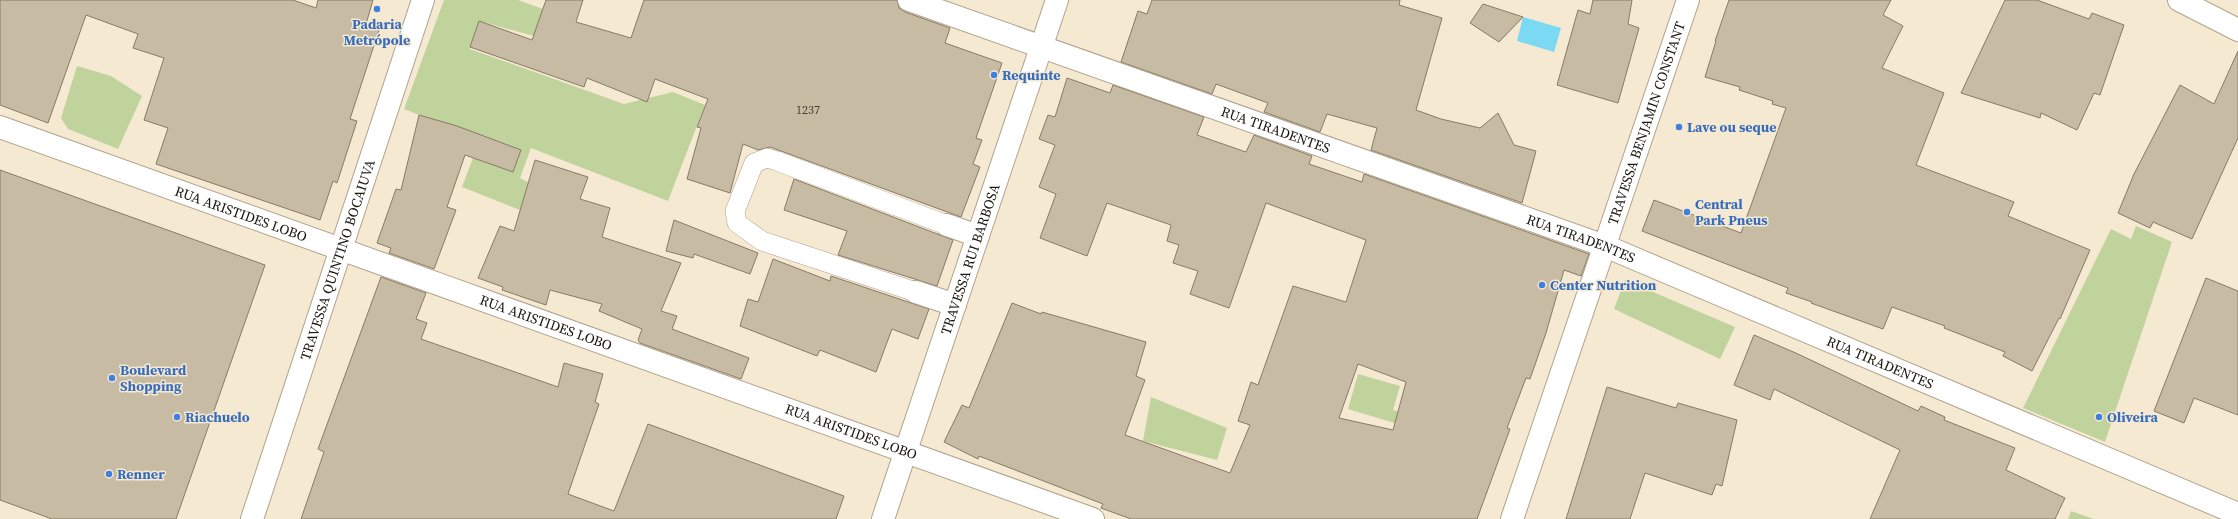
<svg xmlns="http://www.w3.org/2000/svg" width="2238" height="519" viewBox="0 0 2238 519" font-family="'Source Serif 4',serif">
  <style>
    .green { fill: #c1d39d }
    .water { fill: #7cd9f3 }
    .building { fill: #c7bba4; stroke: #877b66; fill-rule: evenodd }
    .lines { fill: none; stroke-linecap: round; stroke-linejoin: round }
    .service-casing { stroke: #afa38d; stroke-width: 20 }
    .minor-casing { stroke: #afa38d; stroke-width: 24 }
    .tertiary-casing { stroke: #afa38d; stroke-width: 24 }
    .service { stroke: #fff; stroke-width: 19 }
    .minor { stroke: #fff; stroke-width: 22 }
    .tertiary { stroke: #fff; stroke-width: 22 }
    .shop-dot { fill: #3f7fe0; stroke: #f6e9d2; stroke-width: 1.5 }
    .labels { text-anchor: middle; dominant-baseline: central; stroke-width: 3; stroke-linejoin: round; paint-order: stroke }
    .number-label { font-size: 12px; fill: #464034 }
    .shop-label { font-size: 14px; font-weight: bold; fill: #366cbe; stroke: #f6e9d2; text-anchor: start }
    .street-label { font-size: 14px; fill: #1b170f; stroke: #f6e9d2 }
  </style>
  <rect width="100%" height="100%" fill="#f6e9d2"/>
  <g class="green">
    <polygon points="444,0 518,0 543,9 534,36 479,21 470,49 624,104 673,92 705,105 668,201 531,148 520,178 530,183 520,210 462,187 480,139 404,109"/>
    <polygon points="77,66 111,76 142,96 118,149 68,129 61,118"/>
    <polygon points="2136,226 2172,242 2105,442 2023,408 2111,229 2131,239"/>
    <polygon points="1625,280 1735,327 1720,359 1614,309"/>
    <polygon points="1358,374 1400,386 1393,410 1404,413 1401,425 1348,409"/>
    <polygon points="1151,397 1227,428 1217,460 1143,441"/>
    <polygon points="2071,511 2094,519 2068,519"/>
  </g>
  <polygon class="water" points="1523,17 1561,28 1554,52 1517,41"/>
  <g class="building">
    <polygon points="0,0 293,0 316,8 318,0 373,0 366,24 379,30 350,119 357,121 337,183 333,181 320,220 156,164 168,128 144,120 164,58 133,48 138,34 86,15 48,123 0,105"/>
    <polygon points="546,0 583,0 576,22 631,38 644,0 897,0 899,8 905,12 950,28 945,43 1002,63 976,138 982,140 973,164 980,167 961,217 770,147 758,150 743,144 730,193 687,179 701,128 697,127 708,99 655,79 647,102 587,78 584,87 470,47 479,21 532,40"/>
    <polygon points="1152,0 1400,0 1399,5 1442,18 1416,110 1441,119 1480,128 1498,113 1514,145 1536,151 1522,203 1371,150 1377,128 1327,114 1320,132 1264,112 1268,103 1216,84 1212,94 1121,62 1138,11 1147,14"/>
    <polygon points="1593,0 1632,0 1628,24 1639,28 1618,103 1557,85 1578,10 1590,14"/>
    <polygon points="1729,0 1891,0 1883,15 1903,26 1882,68 1944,93 1916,165 2014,202 2008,216 2090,250 2060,319 2059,318 2032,371 2003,356 2005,352 1944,328 1945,326 1892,307 1883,329 1811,303 1812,302 1786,293 1788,288 1642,231 1654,200 1741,233 1786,108 1772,104 1773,101 1739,90 1740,87 1705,77 1716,41 1715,41"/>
    <polygon points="2005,0 2037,0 2089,19 2092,13 2124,25 2100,95 2094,93 2077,130 2041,113 2040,118 1961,93"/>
    <polygon points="1483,4 1523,17 1499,42 1470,23"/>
    <polygon points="2238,51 2238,138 2192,239 2153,222 2150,228 2118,213 2134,174 2180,85 2214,104"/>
    <path d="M1067 78 1110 93 1113 85 1204 117 1197 135 1246 152 1254 135 1312 156 1309 164 1362 182 1364 174 1589 254 1581 276 1564 270 1546 333 1530 379 1526 378 1507 428 1510 429 1477 519H1131L1101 508 1103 504 979 456 978 459 944 442 962 405 969 408 1012 303 1041 314 1042 312 1146 342 1136 376 1145 380 1125 435 1230 473 1250 425 1238 421 1251 382 1258 385 1293 286 1346 302 1366 240 1266 203 1229 308 1190 294 1198 271 1173 263 1179 245 1167 241 1171 225 1107 203 1087 256 1040 238 1056 194 1039 187 1055 145 1039 139 1048 115 1055 117ZM1358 364 1406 382 1393 430 1339 418Z"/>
    <polygon points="419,115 457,126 521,150 513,172 465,155 447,207 456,210 434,269 389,253 391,248 377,243 396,189 401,190"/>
    <polygon points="535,160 588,177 580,199 610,208 602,237 681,263 661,311 677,316 672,329 749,358 741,379 640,343 638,340 642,329 599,311 602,304 550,290 546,305 502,290 503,287 478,278 500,226 514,231"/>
    <polygon points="0,170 265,265 176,519 52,519 0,500"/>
    <polygon points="794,179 953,240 937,286 838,255 847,231 784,210"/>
    <polygon points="674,220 758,253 750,274 694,254 693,258 666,251"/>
    <polygon points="773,259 830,281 831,276 929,309 918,339 892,329 876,372 820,350 817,356 740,326 748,299 758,302"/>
    <polygon points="381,277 426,293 416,319 427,323 421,339 558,387 564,363 603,374 595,402 599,404 568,494 614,511 648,424 844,496 836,519 301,519 324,452 318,449"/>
    <polygon points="2206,278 2238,291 2238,415 2194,398 2184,423 2154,411"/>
    <polygon points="1754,335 1798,354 1918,411 1921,406 1945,417 1944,420 2015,448 2006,470 2065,498 2055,519 1870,519 1900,450 1774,389 1770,400 1734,385"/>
    <polygon points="1607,387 1676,408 1678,403 1737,420 1722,486 1716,484 1712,495 1645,473 1630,519 1566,519"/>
  </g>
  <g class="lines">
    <g class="service-casing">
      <polyline id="service" points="916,292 762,241 737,223 735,211 754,163 767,158 777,161 947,225"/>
    </g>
    <g class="minor-casing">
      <g id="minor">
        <polyline points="2179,0 2238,30"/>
        <path id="s1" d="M0 127C364 259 729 386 1093 519"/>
        <polyline points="947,225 978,236"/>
        <polyline points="916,292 955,305"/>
        <path id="s2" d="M252 519 423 0"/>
        <path id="s3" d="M883 519 1057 0"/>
        <path id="s4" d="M1512 519 1688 0"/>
      </g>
    </g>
    <g class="tertiary-casing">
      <g id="tertiary">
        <path id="s5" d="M909 0 1605 246 2238 514"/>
      </g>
    </g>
    <use href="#service" class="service"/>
    <use href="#minor" class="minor"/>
    <use href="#tertiary" class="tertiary"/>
  </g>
  <g class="shop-dot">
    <circle cx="377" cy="9" r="4"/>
    <circle cx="994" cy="75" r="4"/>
    <circle cx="1679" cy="127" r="4"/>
    <circle cx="1687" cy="212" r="4"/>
    <circle cx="1542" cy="285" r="4"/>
    <circle cx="112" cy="378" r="4"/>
    <circle cx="177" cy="417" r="4"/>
    <circle cx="2099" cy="417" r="4"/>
    <circle cx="109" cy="474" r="4"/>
  </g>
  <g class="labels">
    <g class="number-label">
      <text x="808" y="110">1237</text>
    </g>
    <g class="shop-label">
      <text x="377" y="24" text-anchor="middle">Padaria<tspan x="377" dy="16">Metrópole</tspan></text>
      <text x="1002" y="75">Requinte</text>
      <text x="1687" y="127">Lave ou seque</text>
      <text x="1695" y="204">Central<tspan x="1695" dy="16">Park Pneus</tspan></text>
      <text x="1550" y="285">Center Nutrition</text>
      <text x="120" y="370">Boulevard<tspan x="120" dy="16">Shopping</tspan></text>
      <text x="185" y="417">Riachuelo</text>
      <text x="2107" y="417">Oliveira</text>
      <text x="117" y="474">Renner</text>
    </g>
    <g class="street-label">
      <text stroke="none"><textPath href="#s4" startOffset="418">TRAVESSA BENJAMIN CONSTANT</textPath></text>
      <text stroke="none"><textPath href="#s5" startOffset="389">RUA TIRADENTES</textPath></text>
      <text stroke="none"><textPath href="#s1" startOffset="256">RUA ARISTIDES LOBO</textPath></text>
      <text stroke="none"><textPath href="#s5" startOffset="713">RUA TIRADENTES</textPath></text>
      <text stroke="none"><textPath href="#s2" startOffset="273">TRAVESSA QUINTINO BOCAIUVA</textPath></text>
      <text stroke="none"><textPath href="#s3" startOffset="274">TRAVESSA RUI BARBOSA</textPath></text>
      <text stroke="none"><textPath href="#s1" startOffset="580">RUA ARISTIDES LOBO</textPath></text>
      <text stroke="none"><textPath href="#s5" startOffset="1037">RUA TIRADENTES</textPath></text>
      <text stroke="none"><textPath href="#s1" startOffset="904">RUA ARISTIDES LOBO</textPath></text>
    </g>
  </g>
</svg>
